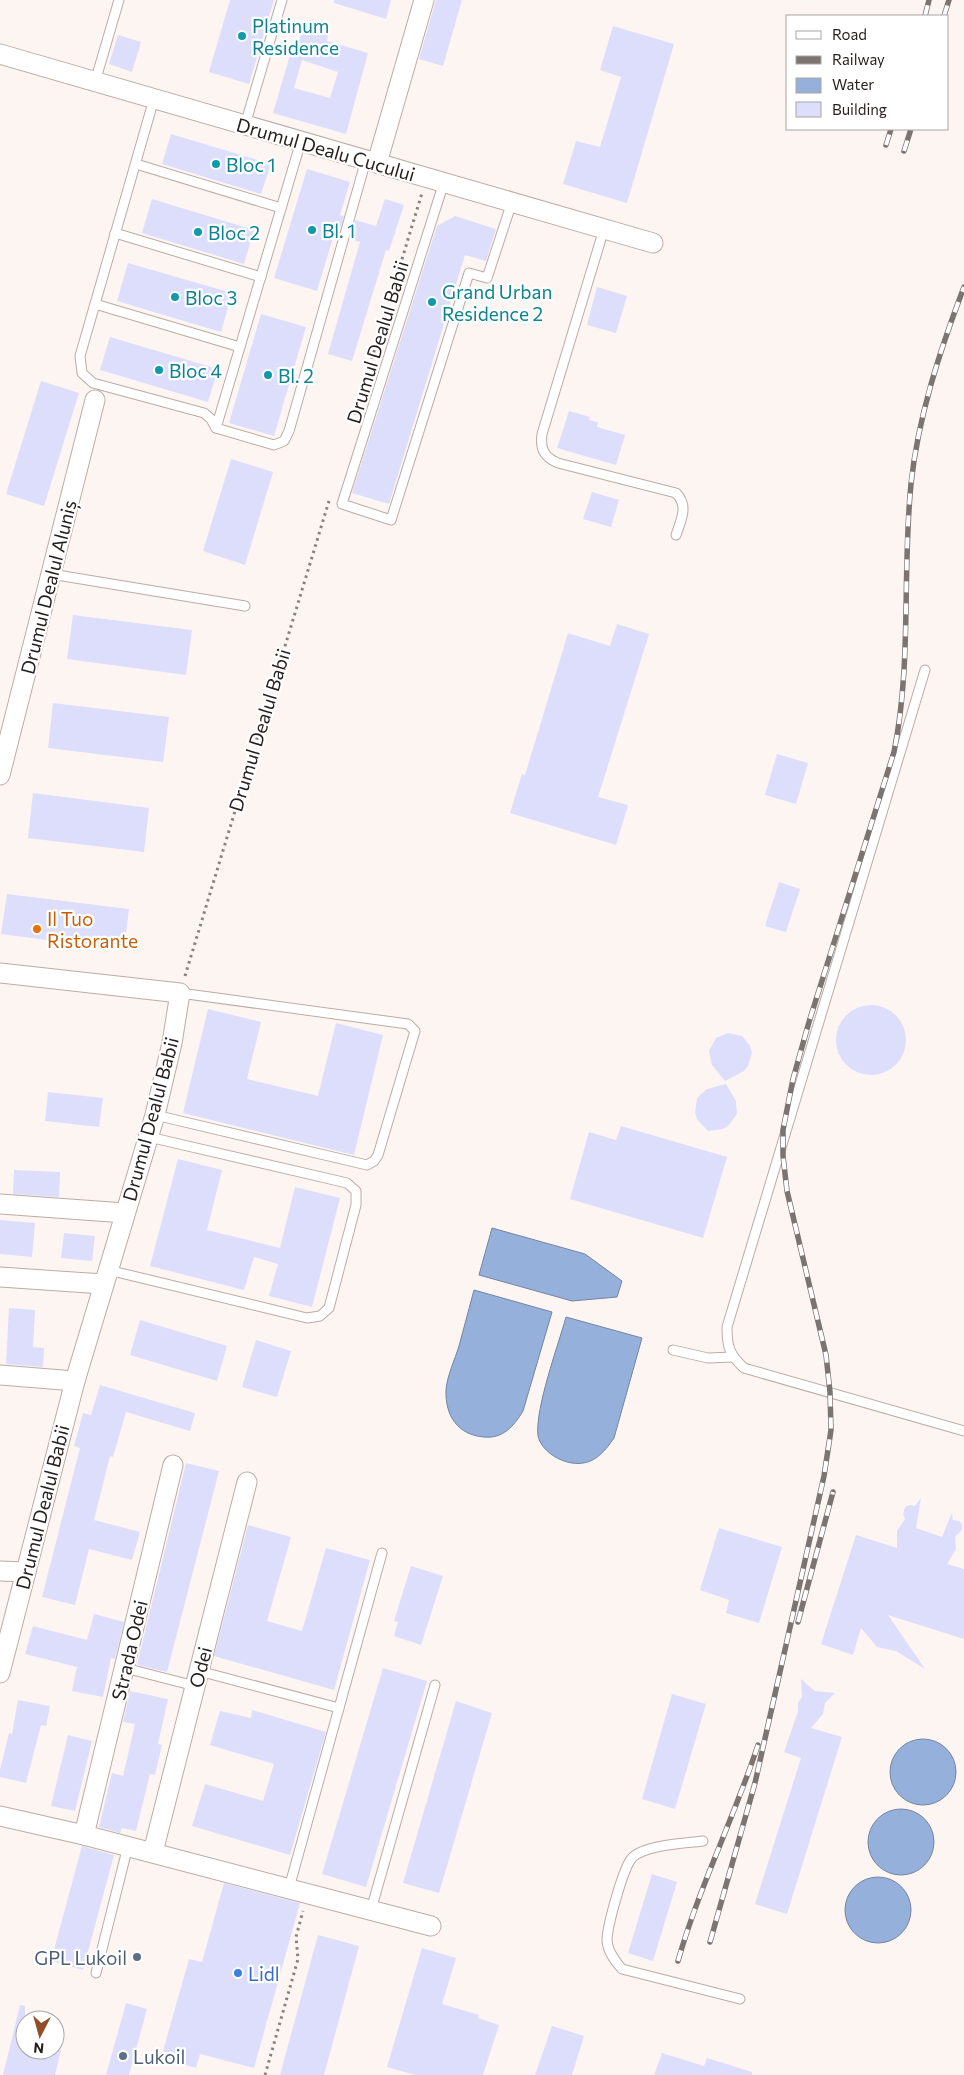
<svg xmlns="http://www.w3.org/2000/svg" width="964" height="2075" viewBox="0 0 964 2075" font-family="Commissioner,sans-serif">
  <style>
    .water { fill: #95b0db; stroke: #7384a2 }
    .building { fill: #dddefc; fill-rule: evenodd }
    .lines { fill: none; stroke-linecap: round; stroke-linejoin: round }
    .service-casing { stroke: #bdaba4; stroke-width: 11 }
    .minor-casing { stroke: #bdaba4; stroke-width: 21 }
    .path { stroke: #89817f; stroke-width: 3; stroke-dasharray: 2.5 4; stroke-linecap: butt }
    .service { stroke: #fff; stroke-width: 9 }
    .minor { stroke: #fff; stroke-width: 19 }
    .rail-casing { stroke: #7b7471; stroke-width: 5.5 }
    .rail { stroke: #fff; stroke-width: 4; stroke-dasharray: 11; stroke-linecap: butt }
    .culture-dot { fill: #0f9aa8; stroke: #fff; stroke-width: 2 }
    .food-dot { fill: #e8710a; stroke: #fff; stroke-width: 2 }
    .service-dot { fill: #5c6f8a; stroke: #fff; stroke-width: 2 }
    .shop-dot { fill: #3f7fe0; stroke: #fff; stroke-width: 2 }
    .labels { text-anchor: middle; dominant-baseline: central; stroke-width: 4.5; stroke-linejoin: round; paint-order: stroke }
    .culture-label { font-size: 19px; fill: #0d838f; stroke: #fff; text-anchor: start }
    .street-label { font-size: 19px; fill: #251e1c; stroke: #fff }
    .food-label { font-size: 19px; fill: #c56008; stroke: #fff; text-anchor: start }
    .service-label { font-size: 19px; fill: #4e5e75; stroke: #fff; text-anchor: end }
    .shop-label { font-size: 19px; fill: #366cbe; stroke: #fff; text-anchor: start }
  </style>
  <rect width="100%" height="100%" fill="#fdf5f2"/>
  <g class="water">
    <polygon points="492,1228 585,1254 622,1281 617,1297 572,1301 479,1275"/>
    <path d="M474 1290 552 1312 523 1411C514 1426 503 1439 484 1437 458 1435 445 1416 446 1390 447 1376 455 1359 459 1346 464 1327 469 1309 474 1290Z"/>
    <path d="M566 1317 642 1338 614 1438C603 1454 592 1466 572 1463 558 1461 541 1450 538 1436 535 1408 558 1346 566 1317Z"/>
    <circle cx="923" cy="1772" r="33"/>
    <circle cx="901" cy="1842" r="33"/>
    <circle cx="878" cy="1910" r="33"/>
  </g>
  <g class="building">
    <polygon points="230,0 274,0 249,84 209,72"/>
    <polygon points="334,0 391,0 386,19 334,3"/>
    <polygon points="436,0 462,0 443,66 419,59"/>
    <polygon points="613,26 674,44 627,203 563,184 576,141 600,147 621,77 600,70"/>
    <path d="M309 30 328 35 327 41 368 53 346 134 273 113 290 55 294 56 301 34 304 31ZM302 60 338 72 330 98 294 88Z"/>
    <polygon points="118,35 141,42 132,72 109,64"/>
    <polygon points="171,134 271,164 261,194 162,164"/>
    <polygon points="307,169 350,182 340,215 344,216 338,235 334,234 317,291 274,278"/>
    <polygon points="152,199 254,230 244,264 142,233"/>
    <polygon points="385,199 404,205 389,251 386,250 352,361 328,354 360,242 350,239 355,220 376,226"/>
    <polygon points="455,216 496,229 486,261 465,255 389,504 352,493 437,226"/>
    <polygon points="128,263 232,293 221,332 117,301"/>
    <polygon points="597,287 627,296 616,333 587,325"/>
    <polygon points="261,314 306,327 274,436 229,423"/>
    <polygon points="110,337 218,369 208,402 100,370"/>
    <polygon points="41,381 79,393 44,506 6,494"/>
    <polygon points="569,411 590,417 589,420 598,422 597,427 625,435 616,465 557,448"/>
    <polygon points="231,459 273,472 245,565 203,551"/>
    <polygon points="592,492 619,500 611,527 583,519"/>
    <polygon points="73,615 192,630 186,675 67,659"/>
    <polygon points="617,624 649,634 598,797 628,805 616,845 510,813 522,774 525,775 568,633 610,646"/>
    <polygon points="53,703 169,717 163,762 48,748"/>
    <polygon points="777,754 808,763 796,804 765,795"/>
    <polygon points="33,793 149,808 144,852 28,838"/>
    <polygon points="779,882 800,889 786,932 765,926"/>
    <polygon points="7,894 129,909 124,950 1,934"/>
    <circle cx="871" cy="1040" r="35"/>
    <polygon points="208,1009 261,1022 247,1079 318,1096 336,1023 383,1035 354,1155 183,1113"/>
    <polygon points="728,1033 742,1036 750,1046 752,1053 748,1066 744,1071 725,1081 712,1065 709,1051 716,1038"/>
    <polygon points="726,1084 736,1101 737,1114 729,1125 723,1129 708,1131 697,1119 695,1112 697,1098 707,1089"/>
    <polygon points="48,1092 103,1098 99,1127 45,1121"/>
    <polygon points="621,1126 727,1157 703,1238 570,1199 589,1132 616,1140"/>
    <polygon points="178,1159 222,1170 207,1230 280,1248 295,1187 340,1198 312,1307 269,1296 278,1264 254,1257 244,1290 150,1266"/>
    <polygon points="14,1170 60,1172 59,1197 13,1194"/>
    <polygon points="0,1220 35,1223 32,1257 0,1254"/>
    <polygon points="64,1233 95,1236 92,1261 61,1258"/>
    <polygon points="9,1308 35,1310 33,1347 44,1348 43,1367 6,1364"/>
    <polygon points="140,1320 227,1346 217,1381 130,1355"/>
    <polygon points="256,1340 291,1351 277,1397 242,1387"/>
    <polygon points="100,1385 195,1413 190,1431 126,1412 113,1457 110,1456 94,1520 140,1532 132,1560 89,1549 75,1605 42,1597 80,1448 74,1446 83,1413 91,1415"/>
    <polygon points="186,1463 219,1471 167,1672 137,1665"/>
    <polygon points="921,1498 916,1528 942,1537 952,1513 953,1520 959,1521 962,1524 962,1530 955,1537 956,1549 947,1564 964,1569 964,1639 888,1615 925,1669 896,1651 877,1647 861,1628 853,1655 821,1644 856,1535 897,1548 897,1531 905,1519 903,1514 905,1507 910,1505 915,1506"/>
    <polygon points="248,1525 291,1537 267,1621 302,1631 326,1548 370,1560 334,1690 214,1656"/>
    <polygon points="719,1528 782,1547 759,1623 726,1613 729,1600 700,1590"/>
    <polygon points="411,1566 443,1576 421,1645 394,1636 398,1622 394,1621"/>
    <polygon points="94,1614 124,1622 115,1659 111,1658 103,1697 72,1691 77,1667 25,1654 33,1626 87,1640"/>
    <polygon points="383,1668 427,1681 366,1887 322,1874"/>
    <polygon points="801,1679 815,1691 835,1693 825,1703 823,1714 811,1728 842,1737 787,1914 755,1904 801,1758 784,1752 798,1711 798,1703 802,1697"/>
    <polygon points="130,1691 168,1699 158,1744 162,1745 155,1775 150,1774 136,1831 122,1828 120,1833 99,1827 112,1773 123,1776 135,1724 123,1722"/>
    <polygon points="672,1694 706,1704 675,1809 642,1799"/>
    <polygon points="18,1700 50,1706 46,1726 41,1725 26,1783 0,1777 0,1770 9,1733 12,1734"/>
    <polygon points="456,1701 492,1713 439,1893 403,1883"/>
    <polygon points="252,1710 326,1732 290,1855 192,1826 205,1784 263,1801 274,1764 210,1745 220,1711 251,1718"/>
    <polygon points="68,1735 92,1741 75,1811 51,1806"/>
    <polygon points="82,1846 114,1855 83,1970 51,1961"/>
    <polygon points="652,1874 677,1882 653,1961 628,1953"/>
    <polygon points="224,1883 300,1903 254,2068 200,2054 196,2068 161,2058 189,1959 202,1962"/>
    <polygon points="318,1935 359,1946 324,2075 280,2075"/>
    <polygon points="422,1948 456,1958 442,2004 479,2015 478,2018 499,2025 483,2075 415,2075 387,2067"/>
    <polygon points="126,2003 147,2009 129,2075 106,2075"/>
    <polygon points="20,2005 25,2006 25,2050 61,2050 55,2075 3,2075"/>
    <polygon points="552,2026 584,2036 572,2075 535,2075"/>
    <polygon points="662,2053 704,2066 707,2058 752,2072 752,2075 654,2075"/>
  </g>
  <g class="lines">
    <g class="service-casing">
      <g id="service">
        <polyline points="95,82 119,0"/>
        <polyline points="154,99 80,356 82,373 93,383 204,413 211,419 216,428 274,445 284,441 289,431 366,160"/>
        <polyline points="245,125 282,0"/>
        <polyline points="136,164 281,208"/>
        <polyline points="444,182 342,504 391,520 469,273 487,278 512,202"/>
        <path d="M604 229 542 434C540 449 544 457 558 463L676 493C689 506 681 520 676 535"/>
        <polyline points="115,233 261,277"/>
        <polyline points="95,304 240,347"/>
        <polyline points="216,428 301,141"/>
        <polyline points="51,574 245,606"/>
        <path d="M925 670 727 1327C727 1347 729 1354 744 1368L964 1431"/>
        <polyline points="155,1115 367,1165 374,1161 378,1155 415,1031 408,1024 180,993"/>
        <polyline points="108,1270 307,1318 320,1316 329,1308 356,1205 356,1191 347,1183 149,1137"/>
        <polyline points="673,1350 708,1358 733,1357"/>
        <polyline points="125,1668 195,1686"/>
        <polyline points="199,1671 339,1708"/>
        <path d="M703 1841C686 1843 643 1845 632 1858 623 1868 608 1924 607 1939 607 1951 615 1961 622 1969L740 1999"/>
        <polyline points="289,1888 382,1553"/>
        <polyline points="371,1910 435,1685"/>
        <polyline points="96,1973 128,1846"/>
      </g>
    </g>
    <g class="minor-casing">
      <g id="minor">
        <polyline points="0,54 653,243"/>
        <polyline points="377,163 424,0"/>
        <polyline points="0,775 95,400"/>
        <polyline points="0,973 180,993 172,1043 155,1115 75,1381 0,1673"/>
        <polyline points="0,1204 125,1213"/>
        <polyline points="0,1277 103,1284"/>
        <polyline points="0,1375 75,1381"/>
        <polyline points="0,1571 26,1572"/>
        <polyline points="0,1816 84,1835 431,1926"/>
        <polyline points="84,1835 173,1465"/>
        <polyline points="153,1852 247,1482"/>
      </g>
    </g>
    <g class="path">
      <polyline points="353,421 422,193"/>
      <polyline points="185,976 329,501"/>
      <polyline points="265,2075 298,1959 296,1937 303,1911"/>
    </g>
    <use href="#service" class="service"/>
    <use href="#minor" class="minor"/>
    <g class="rail-casing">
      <g id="rail">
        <polyline points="925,16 929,0"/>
        <polyline points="944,16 949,0"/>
        <polyline points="886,145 891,129"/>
        <polyline points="904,151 911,129"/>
        <polyline points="798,1622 833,1492"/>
        <path d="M710 1942 755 1783 824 1476 831 1430 830 1392 826 1355 787 1191 783 1156V1130L793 1079 809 1022 894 752C912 663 902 573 911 484 918 417 940 350 964 287"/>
        <path d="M678 1961C699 1887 734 1818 758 1745"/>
      </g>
    </g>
    <use href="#rail" class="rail"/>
  </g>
  <g class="culture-dot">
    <circle cx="242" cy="36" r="5"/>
    <circle cx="216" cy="164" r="5"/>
    <circle cx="312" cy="230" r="5"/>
    <circle cx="198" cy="232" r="5"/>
    <circle cx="175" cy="297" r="5"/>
    <circle cx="432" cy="302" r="5"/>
    <circle cx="159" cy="370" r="5"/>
    <circle cx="268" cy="375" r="5"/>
  </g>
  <circle class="food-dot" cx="37" cy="929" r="5"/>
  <g class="service-dot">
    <circle cx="137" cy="1957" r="5"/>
    <circle cx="123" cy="2056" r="5"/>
  </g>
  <circle class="shop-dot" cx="238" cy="1973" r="5"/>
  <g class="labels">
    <g class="culture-label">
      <text x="252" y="25">Platinum<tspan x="252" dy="22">Residence</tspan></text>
      <text x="226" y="164">Bloc 1</text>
      <text x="322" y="230">Bl. 1</text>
      <text x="208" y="232">Bloc 2</text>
      <text x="442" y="291">Grand Urban<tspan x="442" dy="22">Residence 2</tspan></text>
      <text x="185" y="297">Bloc 3</text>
      <text x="169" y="370">Bloc 4</text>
      <text x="278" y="375">Bl. 2</text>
    </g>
    <g class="street-label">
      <text transform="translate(326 149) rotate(16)">Drumul Dealu Cucului</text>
      <text transform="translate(377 342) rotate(-73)">Drumul Dealul Babii</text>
      <text transform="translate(48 587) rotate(-76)">Drumul Dealul Aluniș</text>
      <text transform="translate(259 730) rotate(-73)">Drumul Dealul Babii</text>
      <text transform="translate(150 1119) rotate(-75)">Drumul Dealul Babii</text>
      <text transform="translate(42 1507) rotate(-76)">Drumul Dealul Babii</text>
      <text transform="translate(129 1650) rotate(-77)">Strada Odei</text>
      <text transform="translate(200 1667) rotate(-76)">Odei</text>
    </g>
    <g class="food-label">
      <text x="47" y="918">Il Tuo<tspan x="47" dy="22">Ristorante</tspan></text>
    </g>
    <g class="service-label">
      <text x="127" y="1957">GPL Lukoil</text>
      <text x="133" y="2056" text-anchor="start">Lukoil</text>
    </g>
    <g class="shop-label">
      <text x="248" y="1973">Lidl</text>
    </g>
  </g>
  <rect x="786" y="15" width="162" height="115" fill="#ffffff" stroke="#a8a5a4"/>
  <rect x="796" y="31" width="25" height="8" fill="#ffffff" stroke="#a8a5a4"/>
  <text x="832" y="40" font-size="15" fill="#251e1c">Road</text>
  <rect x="796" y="56" width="25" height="8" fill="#7b7471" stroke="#a8a5a4"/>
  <text x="832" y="65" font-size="15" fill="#251e1c">Railway</text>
  <rect x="796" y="78" width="25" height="15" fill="#95b0db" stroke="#a8a5a4"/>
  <text x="832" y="90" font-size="15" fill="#251e1c">Water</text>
  <rect x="796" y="102" width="25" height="15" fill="#dddefc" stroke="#a8a5a4"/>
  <text x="832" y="115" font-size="15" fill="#251e1c">Building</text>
  <g transform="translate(40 2035) rotate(186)"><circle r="24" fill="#ffffff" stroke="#a8a5a4"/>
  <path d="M0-4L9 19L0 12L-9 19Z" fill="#934c27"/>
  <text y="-8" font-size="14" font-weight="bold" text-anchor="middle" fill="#251e1c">N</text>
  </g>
</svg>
